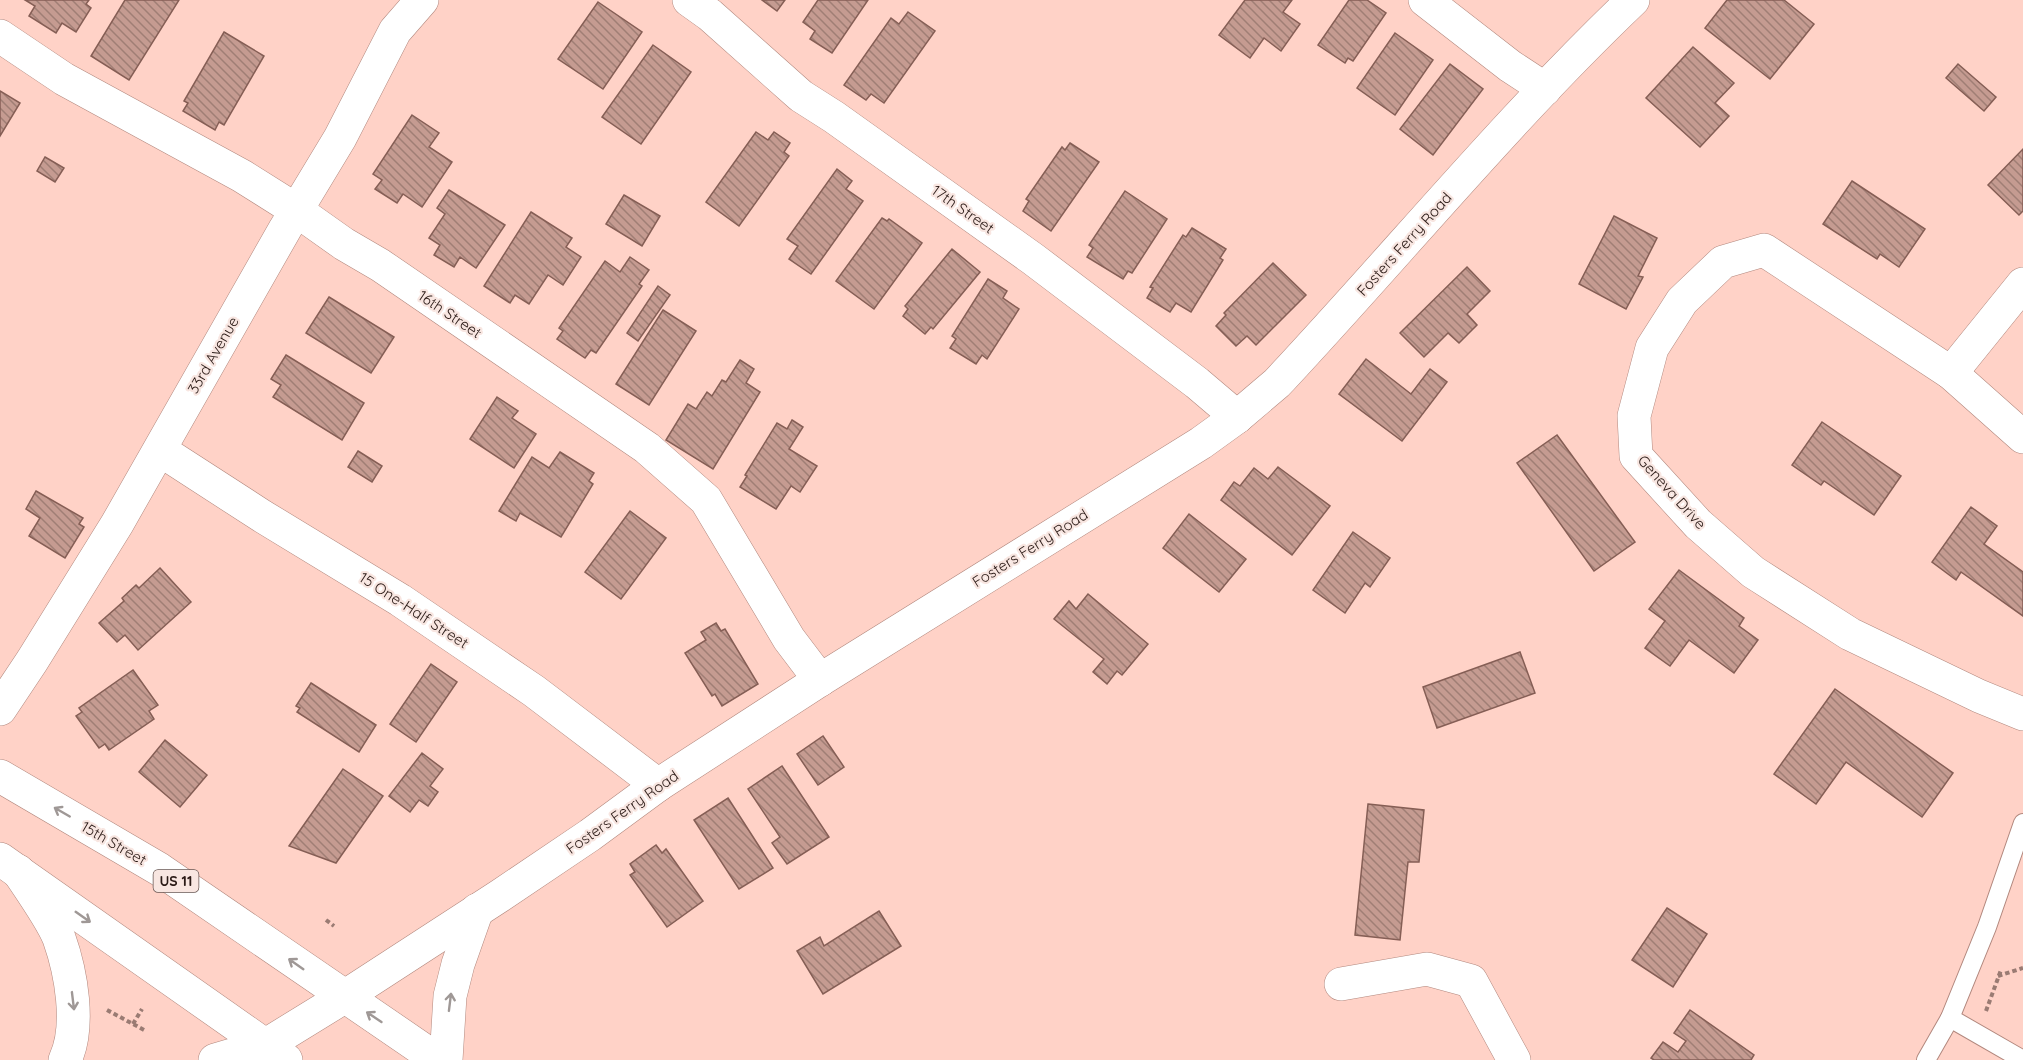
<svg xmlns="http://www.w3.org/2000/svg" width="2023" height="1060" viewBox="0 0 2023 1060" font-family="Quicksand,sans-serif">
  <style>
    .building { fill: url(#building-back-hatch); stroke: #855e55; stroke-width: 1.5 }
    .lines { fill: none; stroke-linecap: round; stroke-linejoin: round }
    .service-casing { stroke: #b2887e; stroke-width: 20 }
    .minor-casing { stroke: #b2887e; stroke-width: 34 }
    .tertiary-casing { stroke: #b2887e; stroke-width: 34 }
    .secondary-casing { stroke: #b2887e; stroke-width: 34 }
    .primary-casing { stroke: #b2887e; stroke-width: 34 }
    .path { stroke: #9a7b73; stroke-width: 4; stroke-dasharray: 4.5 3; stroke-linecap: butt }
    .service { stroke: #fff; stroke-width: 18 }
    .minor { stroke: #fff; stroke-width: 33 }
    .tertiary { stroke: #fff; stroke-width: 33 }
    .secondary { stroke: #fff; stroke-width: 33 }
    .primary { stroke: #fff; stroke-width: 33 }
    .oneway { stroke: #9f9896 }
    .labels { text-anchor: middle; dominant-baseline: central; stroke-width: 4.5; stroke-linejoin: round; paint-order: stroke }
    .shield { fill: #f8e6e1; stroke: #685753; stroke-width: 1.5 }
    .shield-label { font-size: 14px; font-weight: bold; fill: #2a1a16 }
    .street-label { font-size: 15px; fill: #2a1a16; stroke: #f8e6e1 }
  </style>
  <defs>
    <pattern id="building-back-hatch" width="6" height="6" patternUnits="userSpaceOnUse" patternTransform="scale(1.5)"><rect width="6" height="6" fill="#c59b91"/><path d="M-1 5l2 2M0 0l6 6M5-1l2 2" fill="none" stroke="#a07e75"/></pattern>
  </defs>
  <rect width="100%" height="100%" fill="#ffd2c7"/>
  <g class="building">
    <polygon points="25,0 89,0 86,4 91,8 76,32 62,23 56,33 29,16 35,6"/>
    <polygon points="125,0 179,0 129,80 91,56"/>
    <polygon points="762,0 785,0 777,11"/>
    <polygon points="818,0 868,0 832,53 810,39 815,31 803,22"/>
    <polygon points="1245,0 1292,0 1283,12 1300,24 1281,51 1264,38 1250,58 1219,35"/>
    <polygon points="1349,0 1367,0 1386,13 1353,61 1348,58 1345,63 1318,45"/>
    <polygon points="1727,0 1784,0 1814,24 1770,79 1705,28"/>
    <polygon points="598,2 642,32 603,89 558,59"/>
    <polygon points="908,12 935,31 884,103 871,94 866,100 844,85 891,18 899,24"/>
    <polygon points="224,32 264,56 224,125 219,122 215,130 183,111 188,103 184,101"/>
    <polygon points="1395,33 1433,60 1395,115 1357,88"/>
    <polygon points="653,45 691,72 641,144 602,117"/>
    <polygon points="1693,47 1734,83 1715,103 1729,116 1700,147 1646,98"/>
    <polygon points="1450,64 1483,89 1433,155 1400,129"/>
    <polygon points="1958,64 1996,97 1984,111 1946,78"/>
    <polygon points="0,91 20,103 0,136"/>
    <polygon points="412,115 439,133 429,147 452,162 422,207 403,194 397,203 375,189 382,180 373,174"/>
    <polygon points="756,132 768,140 774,132 790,143 784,152 789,156 739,226 706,202"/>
    <polygon points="1070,143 1099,162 1051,231 1023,211 1029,201 1026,199 1062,147 1065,150"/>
    <polygon points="2023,149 2023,211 2019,215 1988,185"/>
    <polygon points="45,157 64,168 55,182 37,171"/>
    <polygon points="837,169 852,181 846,189 863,201 811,274 789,259 798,246 787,239"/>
    <polygon points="1852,181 1925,229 1899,267 1880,254 1877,259 1823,224"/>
    <polygon points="449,190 505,225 476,268 460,257 454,267 434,255 440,245 429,238 445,214 437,208"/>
    <polygon points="1125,191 1167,219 1132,273 1128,271 1123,279 1087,257 1093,248 1089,245"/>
    <polygon points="624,195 660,216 642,246 606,224"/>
    <polygon points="531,212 572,238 566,247 581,257 563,285 548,275 529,304 515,295 510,303 484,286"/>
    <polygon points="1614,216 1657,238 1638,276 1643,277 1626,309 1579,284"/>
    <polygon points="882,218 887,221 889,219 922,243 874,309 836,281"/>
    <polygon points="1192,228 1226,249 1220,258 1223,260 1191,312 1176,303 1170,312 1147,298 1153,288 1150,287 1183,235 1186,237"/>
    <polygon points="952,249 980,272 933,329 931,327 925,334 903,316 908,309 905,306"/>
    <polygon points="630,257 649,270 639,284 642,286 596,353 591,350 585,358 557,339 563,331 559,328 605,261 620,272"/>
    <polygon points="1273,263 1306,295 1256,345 1247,336 1236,346 1216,326 1226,315 1224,313"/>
    <polygon points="1467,267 1490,291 1467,314 1477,325 1459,343 1448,333 1424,357 1400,333"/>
    <polygon points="988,279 1007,291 1003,298 1019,309 987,359 982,355 976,364 950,348 956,339 952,336"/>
    <polygon points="658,286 670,295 638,341 627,333"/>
    <polygon points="329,297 394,337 371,373 306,333"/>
    <polygon points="663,310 696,331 649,405 616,384"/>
    <polygon points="286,355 364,403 342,440 273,397 281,385 271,379"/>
    <polygon points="1366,359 1411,394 1430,369 1447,382 1402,441 1339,394"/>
    <polygon points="740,360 754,369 746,383 760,392 713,469 666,440 688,404 696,409 707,392 712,396 722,380 726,382"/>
    <polygon points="497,397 518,411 512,418 536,434 514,468 470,439"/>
    <polygon points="792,420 803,427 789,449 817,466 800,492 791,486 776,509 740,487 747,476 745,475 777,423 787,429"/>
    <polygon points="1822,422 1901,476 1874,515 1824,481 1821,485 1792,465"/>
    <polygon points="1557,435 1635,542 1594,571 1517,463"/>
    <polygon points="358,451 382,466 372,482 348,467"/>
    <polygon points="560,452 594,473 589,481 593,484 561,537 520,513 516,521 499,511 532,457 549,468"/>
    <polygon points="1278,467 1330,506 1292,555 1221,500 1234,482 1240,486 1254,468 1268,479"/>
    <polygon points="36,491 83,518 79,524 84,527 65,558 29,536 40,518 26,509"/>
    <polygon points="1971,507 1997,526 1984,544 2023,572 2023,616 1961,572 1956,580 1932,562"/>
    <polygon points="630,511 666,538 621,599 585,572"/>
    <polygon points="1189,514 1246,559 1219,592 1163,548"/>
    <polygon points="1353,532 1390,558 1370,587 1365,583 1345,613 1313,590"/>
    <polygon points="160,568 191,602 138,650 125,635 117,642 99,623 124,601 122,598 136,585 139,588"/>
    <polygon points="1679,570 1744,618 1739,626 1758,640 1734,673 1689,640 1670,666 1645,648 1665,621 1649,609"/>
    <polygon points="1088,594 1148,644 1122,675 1117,671 1107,684 1093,672 1104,659 1054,619 1069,601 1076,609"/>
    <polygon points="716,623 721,631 725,629 758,684 722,706 715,694 712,696 685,653 706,640 701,632"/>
    <polygon points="1520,652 1535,693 1437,728 1423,687"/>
    <polygon points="431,664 457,682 416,742 390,724"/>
    <polygon points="133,670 158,705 149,711 154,719 109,750 105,744 99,748 76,716 82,712 79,708"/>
    <polygon points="311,683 376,725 359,752 297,712 300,708 296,706"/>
    <polygon points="1835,689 1953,773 1922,817 1846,762 1816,804 1774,774"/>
    <polygon points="823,736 844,767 818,785 797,754"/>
    <polygon points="165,740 207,775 180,807 139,772"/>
    <polygon points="422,753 443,769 430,786 438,792 428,806 419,800 410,812 389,796"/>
    <polygon points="782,766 829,837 787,864 772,843 780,837 748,789"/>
    <polygon points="343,769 383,796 336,863 289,846"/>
    <polygon points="728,798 773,868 739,889 694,820"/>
    <polygon points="1368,804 1424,810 1419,862 1408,862 1400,940 1355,935"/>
    <polygon points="656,845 662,853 666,849 703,901 667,927 630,875 635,872 630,864"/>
    <polygon points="1667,908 1707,934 1673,987 1632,960"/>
    <polygon points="879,911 901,946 823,994 797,951 820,937 824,946"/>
    <polygon points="1690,1010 1754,1055 1751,1060 1654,1060 1651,1058 1663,1042 1678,1052 1686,1041 1674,1033"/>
  </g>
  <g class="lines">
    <g class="service-casing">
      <g id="service">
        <polyline points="1950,1018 2023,1060"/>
        <polyline points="1926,1060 1950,1018 1987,927 2023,823"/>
      </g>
    </g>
    <g class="minor-casing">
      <g id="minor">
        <polyline points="689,0 710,15 801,96 834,117 1033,259 1197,383 1237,417"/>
        <polyline points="1425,0 1510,66 1545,89"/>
        <polyline points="0,36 64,79 242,176 296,210 344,244 380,265 647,448 706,500 789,639 820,680"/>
        <polyline points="1951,373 2023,284"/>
        <polyline points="2023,437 1951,373 1764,250 1723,262 1682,301 1652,348 1634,416 1636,456 1698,524 1753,572 1850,634 1979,696 2023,714"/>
        <polyline points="160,450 262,516 400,600 534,691 658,785"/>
        <polyline points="0,709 32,661 117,524 285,229 340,138 395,31 422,0"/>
        <polyline points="1341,984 1427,969 1471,981 1514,1060"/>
      </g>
    </g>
    <g class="tertiary-casing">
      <g id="tertiary">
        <path d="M344 997 501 895 590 835 658 785 820 680 1201 443 1237 417 1277 383C1396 256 1507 120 1633 0"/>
        <polyline points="446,1060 450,996 458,964 477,910"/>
      </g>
    </g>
    <g class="secondary-casing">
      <g id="secondary">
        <path d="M18 871C30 889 52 920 59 938 71 972 81 1026 65 1060"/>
        <polyline points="215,1060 266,1045 344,997"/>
      </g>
    </g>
    <g class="primary-casing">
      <g id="primary">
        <polyline points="0,776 159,869 438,1060"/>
        <polyline points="0,859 286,1060"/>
      </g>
    </g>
    <g class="path">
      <polyline points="326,920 334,926"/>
      <polyline points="1998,976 2023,968"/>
      <polyline points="107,1010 146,1031"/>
      <polyline points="1986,1011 2001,970"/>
      <polyline points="133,1024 142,1009"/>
    </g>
    <use href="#service" class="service"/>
    <use href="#minor" class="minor"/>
    <use href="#tertiary" class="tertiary"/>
    <use href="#secondary" class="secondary"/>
    <use href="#primary" class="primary"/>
  </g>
  <defs><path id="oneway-shaft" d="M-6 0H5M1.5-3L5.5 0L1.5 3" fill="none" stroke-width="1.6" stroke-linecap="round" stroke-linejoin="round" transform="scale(1.5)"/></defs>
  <g class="oneway">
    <use href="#oneway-shaft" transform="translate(62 812) rotate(-150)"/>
    <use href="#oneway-shaft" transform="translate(83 917) rotate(35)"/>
    <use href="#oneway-shaft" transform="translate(296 964) rotate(-145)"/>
    <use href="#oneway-shaft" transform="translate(73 1001) rotate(83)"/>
    <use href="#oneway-shaft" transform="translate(450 1002) rotate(-83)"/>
    <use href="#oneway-shaft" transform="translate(374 1017) rotate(-146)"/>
  </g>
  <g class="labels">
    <rect class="shield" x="153.5" y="870" width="45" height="22" rx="4.5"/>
    <g class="shield-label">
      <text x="176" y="881">US 11</text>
    </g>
    <g class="street-label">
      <text transform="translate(963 209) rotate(35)">17th Street</text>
      <text transform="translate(1404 244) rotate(-48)">Fosters Ferry Road</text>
      <text transform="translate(450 314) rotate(34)">16th Street</text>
      <text transform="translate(213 355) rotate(-60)">33rd Avenue</text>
      <text transform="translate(1672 492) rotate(48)">Geneva Drive</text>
      <text transform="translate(1030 548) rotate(-32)">Fosters Ferry Road</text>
      <text transform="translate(414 610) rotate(33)">15 One-Half Street</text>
      <text transform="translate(622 812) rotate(-35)">Fosters Ferry Road</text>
      <text transform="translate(114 843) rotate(30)">15th Street</text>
    </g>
  </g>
</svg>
